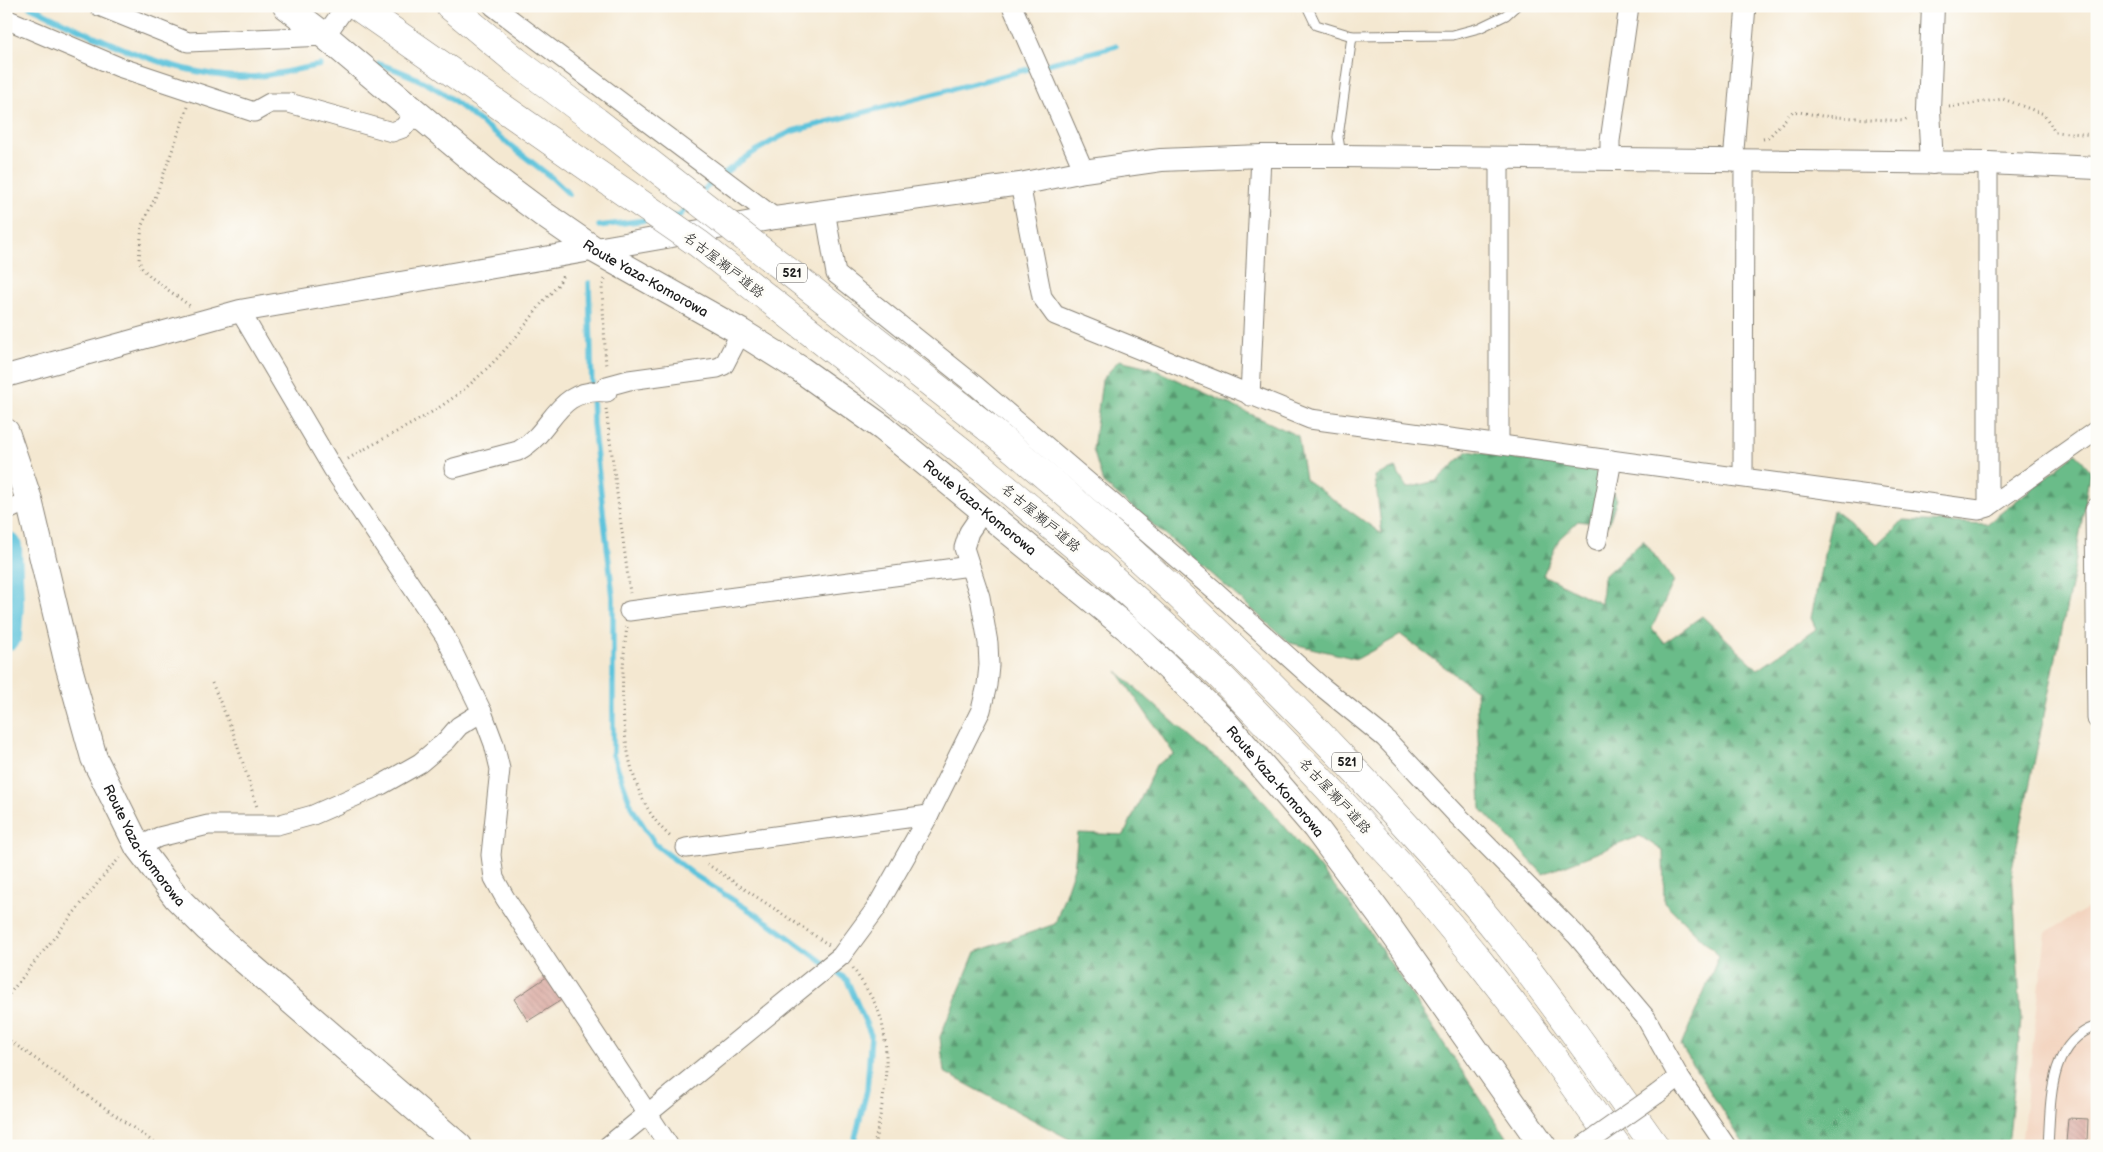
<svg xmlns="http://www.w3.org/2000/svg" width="2103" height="1152" viewBox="0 0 2103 1152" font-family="'Balsamiq Sans','Klee One',sans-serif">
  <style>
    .built { fill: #f3d4bf }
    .forest { fill: url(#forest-firs); stroke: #446c52 }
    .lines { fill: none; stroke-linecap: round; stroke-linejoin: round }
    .stream { stroke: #5dc3db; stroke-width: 5.5 }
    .river { stroke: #5dc3db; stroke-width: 32 }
    .building { fill: url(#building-back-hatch) }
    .service-casing { stroke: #888276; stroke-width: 11 }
    .minor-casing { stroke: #888276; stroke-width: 21 }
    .tertiary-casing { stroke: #888276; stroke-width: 24 }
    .secondary-casing { stroke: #888276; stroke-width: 28 }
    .motorway-casing { stroke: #888276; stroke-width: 29 }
    .path { stroke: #888276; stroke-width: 3; stroke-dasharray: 1 4; stroke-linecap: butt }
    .service { stroke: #fff; stroke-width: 9 }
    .minor { stroke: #fff; stroke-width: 19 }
    .tertiary { stroke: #fff; stroke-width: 22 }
    .secondary { stroke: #fff; stroke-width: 26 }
    .motorway { stroke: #fff; stroke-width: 28 }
    .minor-bridge-casing { stroke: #888276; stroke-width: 21; stroke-linecap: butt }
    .motorway-bridge-casing { stroke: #888276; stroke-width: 29; stroke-linecap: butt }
    .minor-bridge { stroke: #fff; stroke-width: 19 }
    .motorway-bridge { stroke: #fff; stroke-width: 28 }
    .labels { text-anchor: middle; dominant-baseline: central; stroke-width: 5; stroke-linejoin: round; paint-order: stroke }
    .shield { fill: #fdfcf7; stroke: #605f5e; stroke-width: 1 }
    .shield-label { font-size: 12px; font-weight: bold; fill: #1c1c1c }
    .street-label { font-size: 14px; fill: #1c1c1c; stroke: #fdfcf7 }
  </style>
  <defs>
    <pattern id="forest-firs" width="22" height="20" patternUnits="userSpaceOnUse" patternTransform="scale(1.25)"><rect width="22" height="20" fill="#6bbc89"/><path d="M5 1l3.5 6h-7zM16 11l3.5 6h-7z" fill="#57986f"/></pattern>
    <pattern id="building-back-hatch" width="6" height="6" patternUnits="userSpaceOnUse" patternTransform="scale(1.25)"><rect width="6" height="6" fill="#d6a097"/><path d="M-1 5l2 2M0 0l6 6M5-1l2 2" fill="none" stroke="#b78982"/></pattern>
  </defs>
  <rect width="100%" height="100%" fill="#fdfcf7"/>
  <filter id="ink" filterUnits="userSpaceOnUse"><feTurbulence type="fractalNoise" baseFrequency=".02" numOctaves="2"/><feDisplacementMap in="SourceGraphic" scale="10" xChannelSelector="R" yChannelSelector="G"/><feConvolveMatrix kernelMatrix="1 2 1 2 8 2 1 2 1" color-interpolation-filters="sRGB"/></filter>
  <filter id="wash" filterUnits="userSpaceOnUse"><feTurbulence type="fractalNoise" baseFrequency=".0096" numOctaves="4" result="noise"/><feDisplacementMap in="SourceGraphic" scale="20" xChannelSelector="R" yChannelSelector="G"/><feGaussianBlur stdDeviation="1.12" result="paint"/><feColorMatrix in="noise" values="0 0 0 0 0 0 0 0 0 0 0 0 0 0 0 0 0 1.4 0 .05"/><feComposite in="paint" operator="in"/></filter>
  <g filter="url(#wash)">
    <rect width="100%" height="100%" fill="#f4e8d1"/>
    <polygon class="built" points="2097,903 2097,1146 2021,1146 2046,932"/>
    <g class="forest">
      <polygon points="1119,360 1149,367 1298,436 1305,479 1382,534 1375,476 1395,468 1407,488 1436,481 1468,451 1599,472 1617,499 1608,525 1578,521 1559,539 1543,575 1601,604 1603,577 1643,540 1674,581 1652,628 1664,643 1702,616 1758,669 1816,629 1811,618 1833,510 1878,544 1904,520 1987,524 2076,453 2090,470 2074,571 2012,869 2021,1020 2008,1146 1745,1146 1681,1046 1719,956 1664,902 1663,851 1640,836 1543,874 1481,809 1476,690 1401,635 1357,659 1290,643 1205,568 1103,483 1093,449 1102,380"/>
      <polygon points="1117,671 1201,747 1245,779 1357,913 1512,1146 1082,1146 944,1072 940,1037 975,952 1055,924 1074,868 1078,833 1124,835 1156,765 1174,754"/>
    </g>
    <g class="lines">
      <g class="stream">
        <path d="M29 6C94 36 165 73 237 77 264 78 293 70 320 65"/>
        <path d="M379 64C402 71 423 80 443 93L551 177 569 194"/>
        <path d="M701 192C729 168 759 146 793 131L1116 46"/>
        <polyline points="673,216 680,215 689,204"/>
        <polyline points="599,226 646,220"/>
        <polyline points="589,283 593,424 613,597 613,755 632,808 655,844 693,874 772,925 847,980 871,1035 867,1090 853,1146"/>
      </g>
      <polyline class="river" points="6,547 8,604 6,635"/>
    </g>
    <g id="blocks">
      <g class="building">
        <polygon points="548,976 563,999 528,1021 514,999"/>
        <polygon points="2068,1118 2088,1119 2087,1143 2066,1143"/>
      </g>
    </g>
  </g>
  <g filter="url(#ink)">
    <use href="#blocks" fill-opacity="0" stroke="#888276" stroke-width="1"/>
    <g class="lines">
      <g class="service-casing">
        <g id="service">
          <polyline points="1307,6 1316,25 1352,36 1453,35 1479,28 1506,15 1516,6"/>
          <polyline points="1341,155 1338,137 1352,36"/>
          <path d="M2048 1146C2051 1104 2047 1042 2097 1026"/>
        </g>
      </g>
      <g class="minor-casing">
        <g id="minor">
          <polyline points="99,6 188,42 325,36 346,6"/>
          <polyline points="493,6 775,218"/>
          <polyline points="1012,6 1084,171"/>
          <polyline points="6,19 119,67 254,112 270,103 289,103 392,132 403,128 416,112"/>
          <polyline points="1610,159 1610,141 1629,6"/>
          <polyline points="1733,162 1746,6"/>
          <polyline points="1020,184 1042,297 1055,315 1310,419 1979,510 1988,507 2097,430"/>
          <polyline points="825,210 836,274 977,387 1214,590 1321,686 1385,738 1457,815 1576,935 1646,1018 1679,1077 1657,1094"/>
          <polyline points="240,311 333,469 445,636 482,712 494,744 500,769 491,855 494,878 505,898 669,1146"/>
          <polyline points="1250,396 1261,156"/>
          <polyline points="1499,444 1499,159"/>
          <path d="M454 468 518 451C555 431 554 387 607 392V386L629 380 717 368 724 365 741 332"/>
          <polyline points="1743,477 1744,162"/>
          <polyline points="1988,507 1988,163"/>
          <polyline points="2097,507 2095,509 2097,719"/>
          <polyline points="6,511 29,500"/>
          <polyline points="1597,541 1612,460"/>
          <polyline points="629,611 970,566"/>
          <polyline points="138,847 159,837 208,825 277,825 313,815 381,785 420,763 446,741 459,726 482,712"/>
          <polyline points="686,848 929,815"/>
          <polyline points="1679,1077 1726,1146"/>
          <polyline points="608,1146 841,956 875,910 929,815 981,710 987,685 989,665 988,643 980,597 964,548 969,532 984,510"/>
        </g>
      </g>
      <g class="tertiary-casing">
        <g id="tertiary">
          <polyline points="1932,163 1929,110 1933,6"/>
          <polyline points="6,376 240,311 775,218 1020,184 1084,171 1161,160 1261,156 1342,156 1988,163 2097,168"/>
        </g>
      </g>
      <g class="secondary-casing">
        <g id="secondary">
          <path id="s1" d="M286 6 325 36 487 172 543 214 595 250 741 332 800 369 883 428 1127 628 1220 717 1315 827 1386 923 1543 1146"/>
          <path id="s2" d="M6 432 29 500 68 664 94 758 138 847 176 897 208 929 459 1146"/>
        </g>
      </g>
      <g class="motorway-casing">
        <g id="motorway">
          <polyline points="357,6 579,161"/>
          <polyline points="450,6 516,61 596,121"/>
          <path d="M987 427C1123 539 1252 660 1372 789 1417 837 1462 886 1503 938 1556 1005 1605 1076 1655 1146"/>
          <polyline points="965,454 1099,566 1220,676 1314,773 1406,872 1476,957 1544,1044 1617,1146"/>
        </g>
      </g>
      <g class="path">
        <polyline points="188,107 155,198 142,225 139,260 142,268 152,278 190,306"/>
        <polyline points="1949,107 2003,99 2044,114 2055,132 2097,135"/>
        <polyline points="1763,139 1768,138 1793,111 1822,116 1904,121 1909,118"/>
        <polyline points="605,279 602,287 606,368"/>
        <polyline points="606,409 630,593"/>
        <path d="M348 459C380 439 416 424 447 402 483 377 513 343 539 307 547 295 559 288 563 274"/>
        <path d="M627 627C618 691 618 793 672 838"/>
        <polyline points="212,683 233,732 257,807"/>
        <polyline points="707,864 829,945"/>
        <path d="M853 968C863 984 876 1001 881 1019 892 1061 883 1104 874 1146"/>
        <polyline points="6,998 109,869 121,857"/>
        <polyline points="6,1038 159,1146"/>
      </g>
      <use href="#service" class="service"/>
      <use href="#minor" class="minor"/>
      <use href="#tertiary" class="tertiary"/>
      <use href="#secondary" class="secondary"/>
      <use href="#motorway" class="motorway"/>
      <g class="minor-bridge-casing">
        <polyline id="minor-bridge" points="1583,1146 1657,1094"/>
      </g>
      <g class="motorway-bridge-casing">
        <g id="motorway-bridge">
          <polyline points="596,121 987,427"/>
          <polyline points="579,161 699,244 965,454"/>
        </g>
      </g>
      <use href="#minor-bridge" class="minor-bridge"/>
      <use href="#motorway-bridge" class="motorway-bridge"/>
    </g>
  </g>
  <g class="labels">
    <g class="shield">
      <rect x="777" y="263.5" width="30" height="19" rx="4"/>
      <rect x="1332" y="752.5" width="30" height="19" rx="4"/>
    </g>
    <g class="shield-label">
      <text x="792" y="273">521</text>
      <text x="1347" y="762">521</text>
    </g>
    <g class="street-label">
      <text transform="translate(724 265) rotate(38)">名古屋瀬戸道路</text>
      <text stroke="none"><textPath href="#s1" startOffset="452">Route Yaza-Komorowa</textPath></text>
      <text stroke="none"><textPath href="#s1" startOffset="858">Route Yaza-Komorowa</textPath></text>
      <text transform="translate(1041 518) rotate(40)">名古屋瀬戸道路</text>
      <text stroke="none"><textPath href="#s1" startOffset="1262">Route Yaza-Komorowa</textPath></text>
      <text transform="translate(1335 796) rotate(47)">名古屋瀬戸道路</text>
      <text stroke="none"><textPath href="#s2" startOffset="439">Route Yaza-Komorowa</textPath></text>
    </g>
  </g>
  <rect width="2103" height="1152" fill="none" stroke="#fdfcf7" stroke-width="25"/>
</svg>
